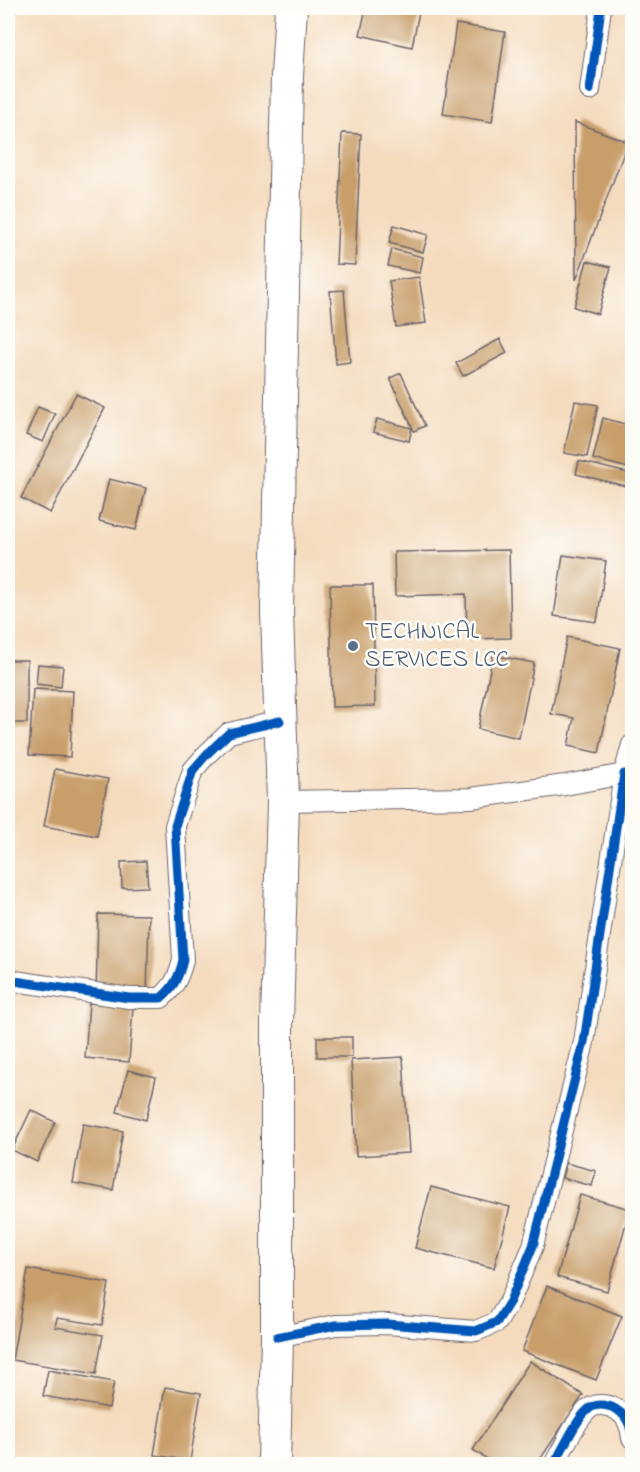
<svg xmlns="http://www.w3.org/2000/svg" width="640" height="1472" viewBox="0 0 640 1472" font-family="'Indie Flower',sans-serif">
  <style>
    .building { fill: #c89e6a }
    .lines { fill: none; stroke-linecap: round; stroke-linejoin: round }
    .minor-casing { stroke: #6c6369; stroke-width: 22 }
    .trunk-casing { stroke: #6c6369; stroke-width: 34 }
    .minor { stroke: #fff; stroke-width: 20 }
    .trunk { stroke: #fff; stroke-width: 32 }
    .cycleway-casing { stroke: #fdfcf7; stroke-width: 13 }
    .cycleway { stroke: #0057b8; stroke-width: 9 }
    .service-dot { fill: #5c6f8a; stroke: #fdfcf7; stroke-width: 2 }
    .labels { text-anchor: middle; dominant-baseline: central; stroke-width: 5; stroke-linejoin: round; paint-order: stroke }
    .service-label { font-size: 24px; fill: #4e5e75; stroke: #fdfcf7; text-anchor: start }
  </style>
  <rect width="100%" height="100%" fill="#fdfcf7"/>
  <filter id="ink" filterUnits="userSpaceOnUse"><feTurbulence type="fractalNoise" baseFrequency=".0167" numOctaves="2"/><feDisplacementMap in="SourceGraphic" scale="12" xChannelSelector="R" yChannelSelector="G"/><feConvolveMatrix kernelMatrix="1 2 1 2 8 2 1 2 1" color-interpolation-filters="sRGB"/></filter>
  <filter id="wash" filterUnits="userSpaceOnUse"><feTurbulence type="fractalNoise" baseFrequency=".008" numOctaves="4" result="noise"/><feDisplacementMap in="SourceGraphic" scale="24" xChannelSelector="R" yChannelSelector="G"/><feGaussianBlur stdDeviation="1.35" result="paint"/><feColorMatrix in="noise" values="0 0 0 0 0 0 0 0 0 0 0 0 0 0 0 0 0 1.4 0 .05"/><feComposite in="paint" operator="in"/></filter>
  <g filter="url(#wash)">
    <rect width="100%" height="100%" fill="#f4dbbe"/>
    <g id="blocks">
      <g class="building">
        <polygon points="366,8 401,8 419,12 412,47 360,35"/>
        <polygon points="456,24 505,32 492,122 443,114"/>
        <polygon points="575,122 628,142 576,280"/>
        <polygon points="342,133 361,134 355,265 336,264"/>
        <polygon points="394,225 428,235 423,252 389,243"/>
        <polygon points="392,249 423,257 420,273 388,266"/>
        <polygon points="587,261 611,267 598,314 574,307"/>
        <polygon points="419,277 426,323 396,327 389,281"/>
        <polygon points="344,290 350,362 336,364 330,291"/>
        <polygon points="500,339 507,353 463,376 456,363"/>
        <polygon points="401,373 425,426 414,431 390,378"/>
        <polygon points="76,394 105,408 50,513 21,498"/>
        <polygon points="575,401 598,405 587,457 564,453"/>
        <polygon points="38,407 55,414 43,442 26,435"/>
        <polygon points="603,418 632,426 632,469 593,459"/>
        <polygon points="377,419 412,428 409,441 373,432"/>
        <polygon points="579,461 632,474 630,487 576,474"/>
        <polygon points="109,479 146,488 136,530 99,521"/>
        <polygon points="509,550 511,638 467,639 466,594 395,596 394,552"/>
        <polygon points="563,555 606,561 597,622 554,616"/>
        <polygon points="330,585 373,585 375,706 332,707"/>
        <polygon points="567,637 620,648 599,753 568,746 574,718 551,714"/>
        <polygon points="493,655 534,663 519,738 478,729"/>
        <rect x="8" y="660" width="19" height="63"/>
        <polygon points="38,664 63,666 61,687 36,684"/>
        <polygon points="33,689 73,691 70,757 29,755"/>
        <polygon points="55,769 108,779 97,836 44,826"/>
        <polygon points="146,861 148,887 122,888 121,862"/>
        <polygon points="98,914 149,915 147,997 96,996"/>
        <polygon points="89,1003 133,1007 129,1062 85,1058"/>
        <rect x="317" y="1037" width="35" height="20"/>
        <polygon points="403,1057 409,1153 356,1156 351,1060"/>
        <polygon points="128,1070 156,1077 146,1120 117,1112"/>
        <polygon points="31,1110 55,1122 37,1162 12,1150"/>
        <polygon points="83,1124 123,1131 113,1190 73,1183"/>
        <polygon points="566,1163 596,1171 592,1186 562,1178"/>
        <polygon points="431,1187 510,1207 494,1268 415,1248"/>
        <polygon points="580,1195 630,1209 607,1291 557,1277"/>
        <polygon points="28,1269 109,1283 102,1325 57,1318 55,1327 103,1335 96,1374 12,1360"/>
        <polygon points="547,1286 622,1316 596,1380 522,1351"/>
        <polygon points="530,1361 583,1395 537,1464 495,1464 473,1450"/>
        <polygon points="48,1370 114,1382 109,1408 43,1396"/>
        <polygon points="165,1387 201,1393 190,1461 154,1455"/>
      </g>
    </g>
  </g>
  <g filter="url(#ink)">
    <use href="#blocks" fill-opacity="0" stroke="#6c6369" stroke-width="1.5"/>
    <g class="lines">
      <g class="minor-casing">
        <g id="minor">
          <polyline points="590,90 601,8"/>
          <polyline points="283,801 471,798 565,785 624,774 632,745"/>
          <path d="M8 980 129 998H161C174 987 179 977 183 960L175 826 193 770 207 754 229 733 280 721"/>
          <polyline points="277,1337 336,1325 387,1324 476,1331 497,1322 510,1301 533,1246 584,1042 624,774"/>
          <path d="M554 1464C563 1450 576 1418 590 1408 598 1403 610 1405 617 1410 627 1416 631 1426 632 1438"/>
        </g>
      </g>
      <g class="trunk-casing">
        <polyline id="trunk" points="274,1464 277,1337 277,1023 283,801 277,612 287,76 291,8"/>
      </g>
      <use href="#minor" class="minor"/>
      <use href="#trunk" class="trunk"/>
      <g class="cycleway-casing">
        <g id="cycleway">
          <polyline points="590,90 601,8"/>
          <path d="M8 980 129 998H161C174 987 179 977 183 960L175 826 193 770 207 754 229 733 280 721"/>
          <polyline points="277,1337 336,1325 387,1324 476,1331 497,1322 510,1301 533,1246 584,1042 624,774"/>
          <path d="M554 1464C563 1450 576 1418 590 1408 598 1403 610 1405 617 1410 627 1416 631 1426 632 1438"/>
        </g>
      </g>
      <use href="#cycleway" class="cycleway"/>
    </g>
  </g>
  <circle class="service-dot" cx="353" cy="646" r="6"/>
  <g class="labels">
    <g class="service-label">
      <text x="365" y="632">TECHNICAL<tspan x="365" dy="28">SERVICES LCC</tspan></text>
    </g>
  </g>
  <rect width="640" height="1472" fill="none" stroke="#fdfcf7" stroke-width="30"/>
</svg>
